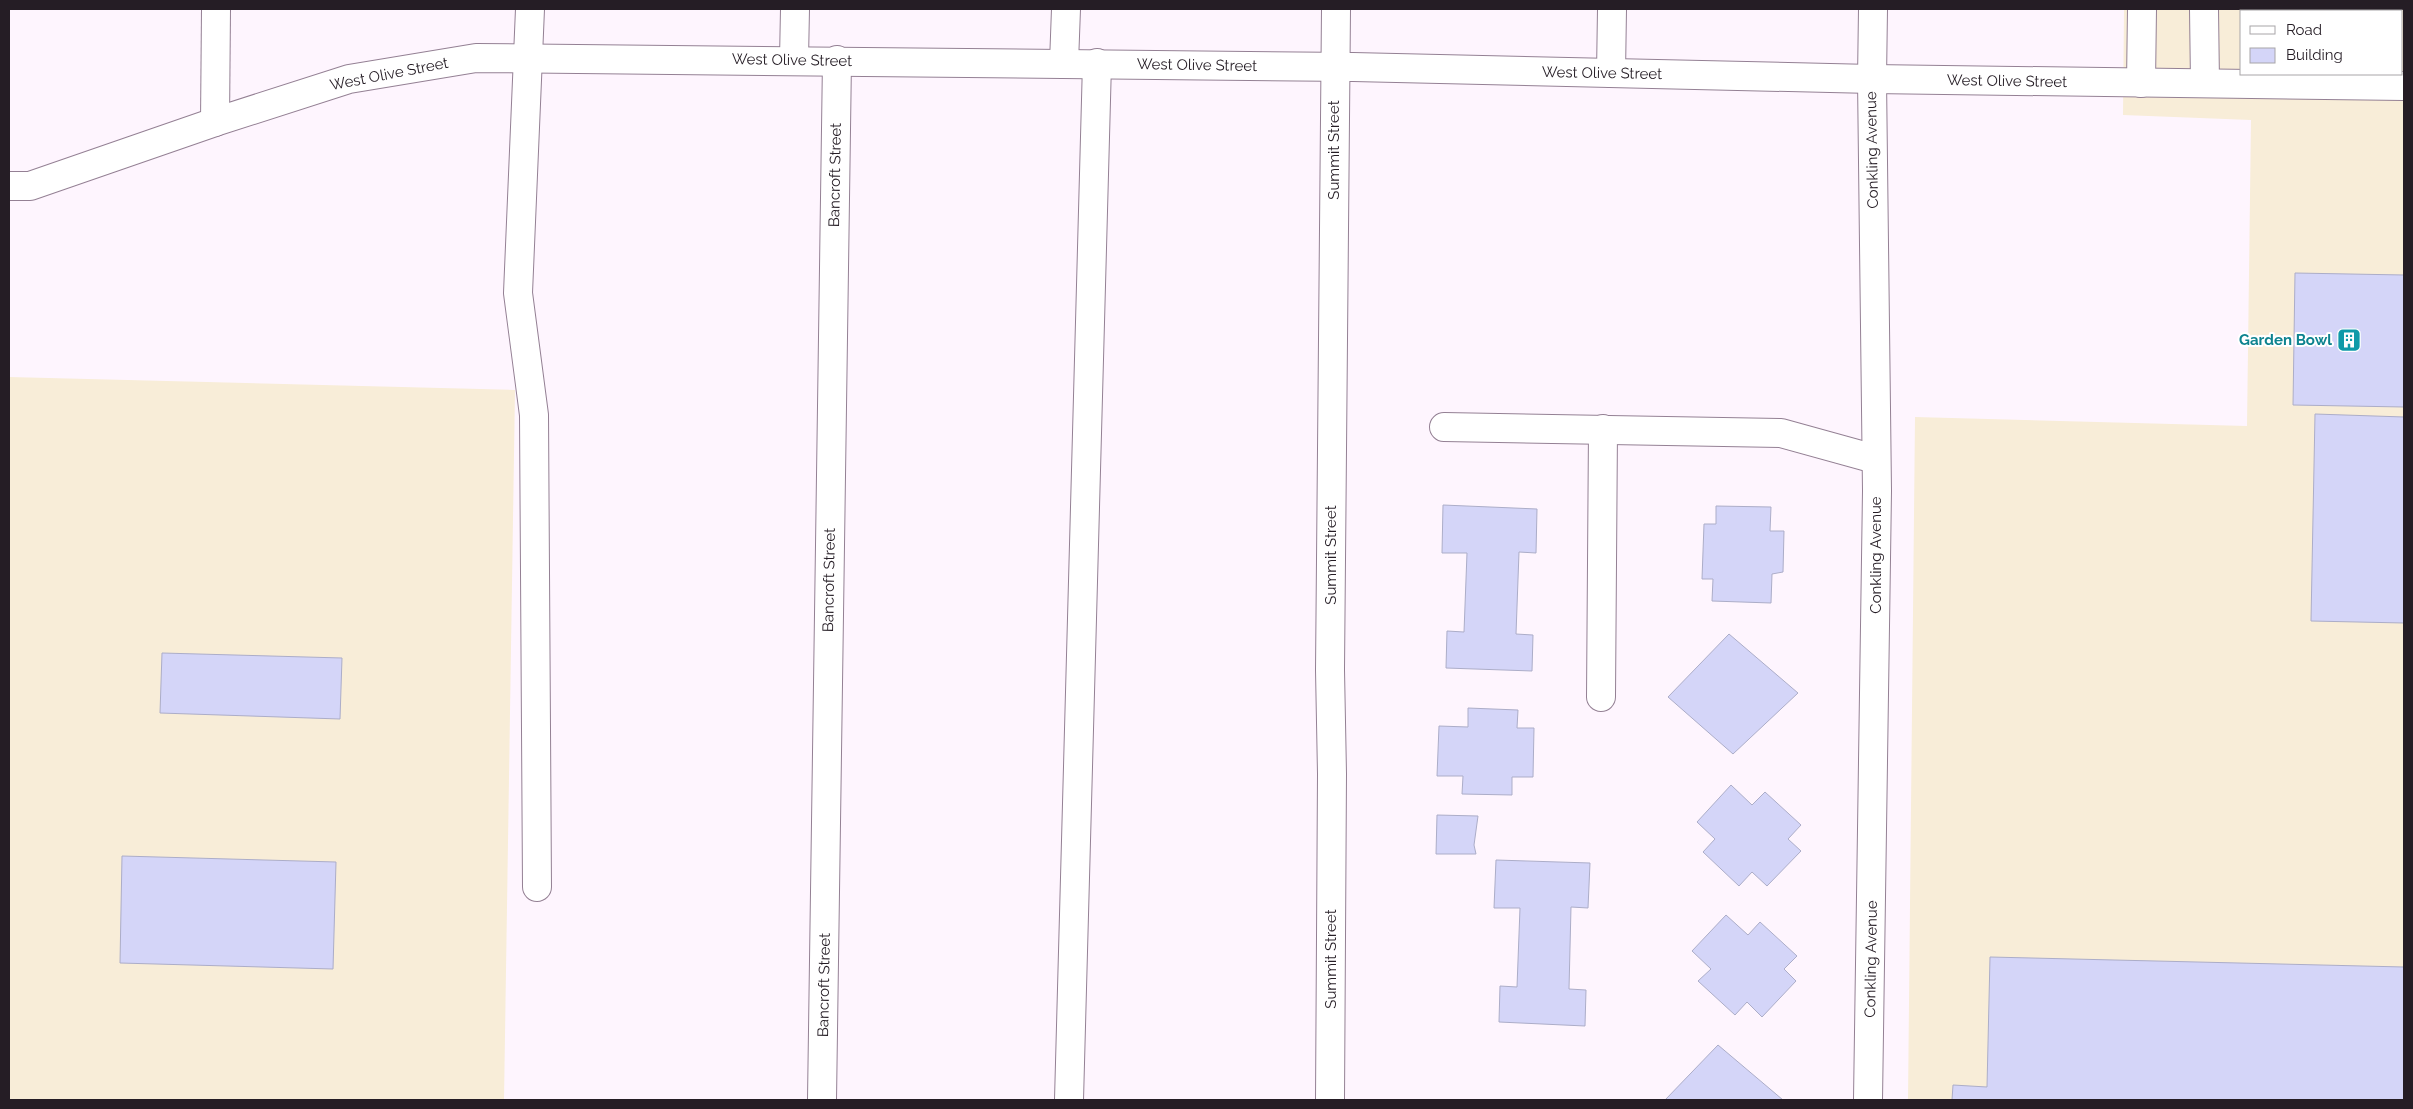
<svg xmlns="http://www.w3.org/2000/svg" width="2413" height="1109" viewBox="0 0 2413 1109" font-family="Raleway,sans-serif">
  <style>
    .commercial { fill: #f8edd8; fill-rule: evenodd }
    .building { fill: #d4d5f8; stroke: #acadc8 }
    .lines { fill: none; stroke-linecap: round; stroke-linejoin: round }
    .minor-casing { stroke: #948094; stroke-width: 30 }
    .minor { stroke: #fff; stroke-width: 28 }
    .labels { text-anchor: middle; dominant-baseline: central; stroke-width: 4; stroke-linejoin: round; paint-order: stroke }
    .street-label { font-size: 15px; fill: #251d25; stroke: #fff }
    .culture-label { font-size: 15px; font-weight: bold; fill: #0d838f; stroke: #fff; text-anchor: end }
  </style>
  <rect width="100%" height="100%" fill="#fef5fe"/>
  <g class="commercial">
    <path d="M2124 9H2404V1100H1908L1915 417 2247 426 2251 120 2123 115ZM2242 11H2402V74H2242Z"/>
    <polygon points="9,377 515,390 504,1100 9,1100"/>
  </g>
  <g class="building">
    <polygon points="2295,273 2404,275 2404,407 2293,405"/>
    <polygon points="2315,414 2404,417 2404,623 2311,621"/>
    <polygon points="1443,505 1537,509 1536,553 1519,552 1516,634 1533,635 1532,671 1446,668 1447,631 1464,632 1467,553 1442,553"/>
    <polygon points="1716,506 1771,507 1770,531 1784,531 1783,572 1772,574 1771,603 1712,601 1713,579 1702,579 1704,524 1716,524"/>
    <polygon points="1729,634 1798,693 1733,754 1668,697"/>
    <polygon points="162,653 342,658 340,719 160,713"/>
    <polygon points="1468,708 1518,710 1517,728 1534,728 1533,777 1512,777 1512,795 1462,794 1463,776 1437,776 1439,726 1468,727"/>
    <polygon points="1731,785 1752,805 1765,792 1801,825 1788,839 1801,851 1767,886 1752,872 1739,886 1703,852 1715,839 1697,822"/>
    <polygon points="1437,815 1478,816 1474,845 1476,854 1436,854"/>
    <polygon points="122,856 336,862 333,969 120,963"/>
    <polygon points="1496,860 1590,863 1588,908 1571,907 1569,989 1586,990 1585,1026 1499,1022 1500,986 1517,987 1520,908 1494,908"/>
    <polygon points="1726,915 1748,935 1760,922 1797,956 1784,969 1796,981 1762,1017 1747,1002 1735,1015 1698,981 1711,969 1692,951"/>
    <polygon points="1990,957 2404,967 2404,1100 1952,1100 1953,1085 1987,1087"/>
    <polygon points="1718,1045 1783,1100 1665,1100"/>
  </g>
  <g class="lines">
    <g class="minor-casing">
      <g id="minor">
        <polyline points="530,9 518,293 534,415 537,887"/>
        <polyline points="2204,9 2205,83"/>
        <polyline points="794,59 795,9"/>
        <polyline points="1064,63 1066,9"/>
        <polyline points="1611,73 1612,9"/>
        <polyline points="2141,83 2142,9"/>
        <polyline points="215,122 216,9"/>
        <polyline points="9,186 30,186 215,122 349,79 476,58 1353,67 1872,79 2404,86"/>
        <polyline points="1444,427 1781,433 1875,459"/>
        <polyline points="1601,697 1603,429"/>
        <polyline points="822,1100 837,60"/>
        <polyline points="1069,1100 1097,63"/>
        <polyline points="1330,1100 1332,774 1330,670 1336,9"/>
        <polyline points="1868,1100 1877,491 1872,79 1873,9"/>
      </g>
    </g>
    <use href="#minor" class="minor"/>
  </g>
  <defs>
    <g id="building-square" transform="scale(1.25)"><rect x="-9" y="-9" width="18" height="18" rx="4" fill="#0f9aa8" stroke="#fff"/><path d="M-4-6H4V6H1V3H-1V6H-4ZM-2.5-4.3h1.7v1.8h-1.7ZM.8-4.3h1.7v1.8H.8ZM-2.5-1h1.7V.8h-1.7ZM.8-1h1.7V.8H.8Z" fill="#fff"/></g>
  </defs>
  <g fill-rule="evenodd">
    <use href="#building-square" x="2349" y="340"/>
  </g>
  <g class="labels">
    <g class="street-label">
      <text transform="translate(792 60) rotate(1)">West Olive Street</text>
      <text transform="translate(1197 65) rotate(1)">West Olive Street</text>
      <text transform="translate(1602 73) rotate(1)">West Olive Street</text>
      <text transform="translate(389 74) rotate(-11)">West Olive Street</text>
      <text transform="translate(2007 81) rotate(1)">West Olive Street</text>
      <text transform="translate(1334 150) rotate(-90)">Summit Street</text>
      <text transform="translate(1872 150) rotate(-91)">Conkling Avenue</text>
      <text transform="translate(835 175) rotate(-89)">Bancroft Street</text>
      <text transform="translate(1331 555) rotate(-90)">Summit Street</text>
      <text transform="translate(1876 555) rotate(-90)">Conkling Avenue</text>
      <text transform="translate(829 580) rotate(-89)">Bancroft Street</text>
      <text transform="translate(1331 959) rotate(-90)">Summit Street</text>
      <text transform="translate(1871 959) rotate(-89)">Conkling Avenue</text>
      <text transform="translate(824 985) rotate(-89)">Bancroft Street</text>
    </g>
    <g class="culture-label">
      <text x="2332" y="340">Garden Bowl</text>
    </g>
  </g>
  <rect width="2413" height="1109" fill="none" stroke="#251d25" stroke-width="20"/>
  <rect x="2240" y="10" width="162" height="65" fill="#ffffff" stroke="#a8a5a8"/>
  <rect x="2250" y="26" width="25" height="8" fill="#ffffff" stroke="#a8a5a8"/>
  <text x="2286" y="35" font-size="15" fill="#251d25">Road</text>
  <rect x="2250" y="48" width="25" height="15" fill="#d4d5f8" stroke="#a8a5a8"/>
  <text x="2286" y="60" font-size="15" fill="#251d25">Building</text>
</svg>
